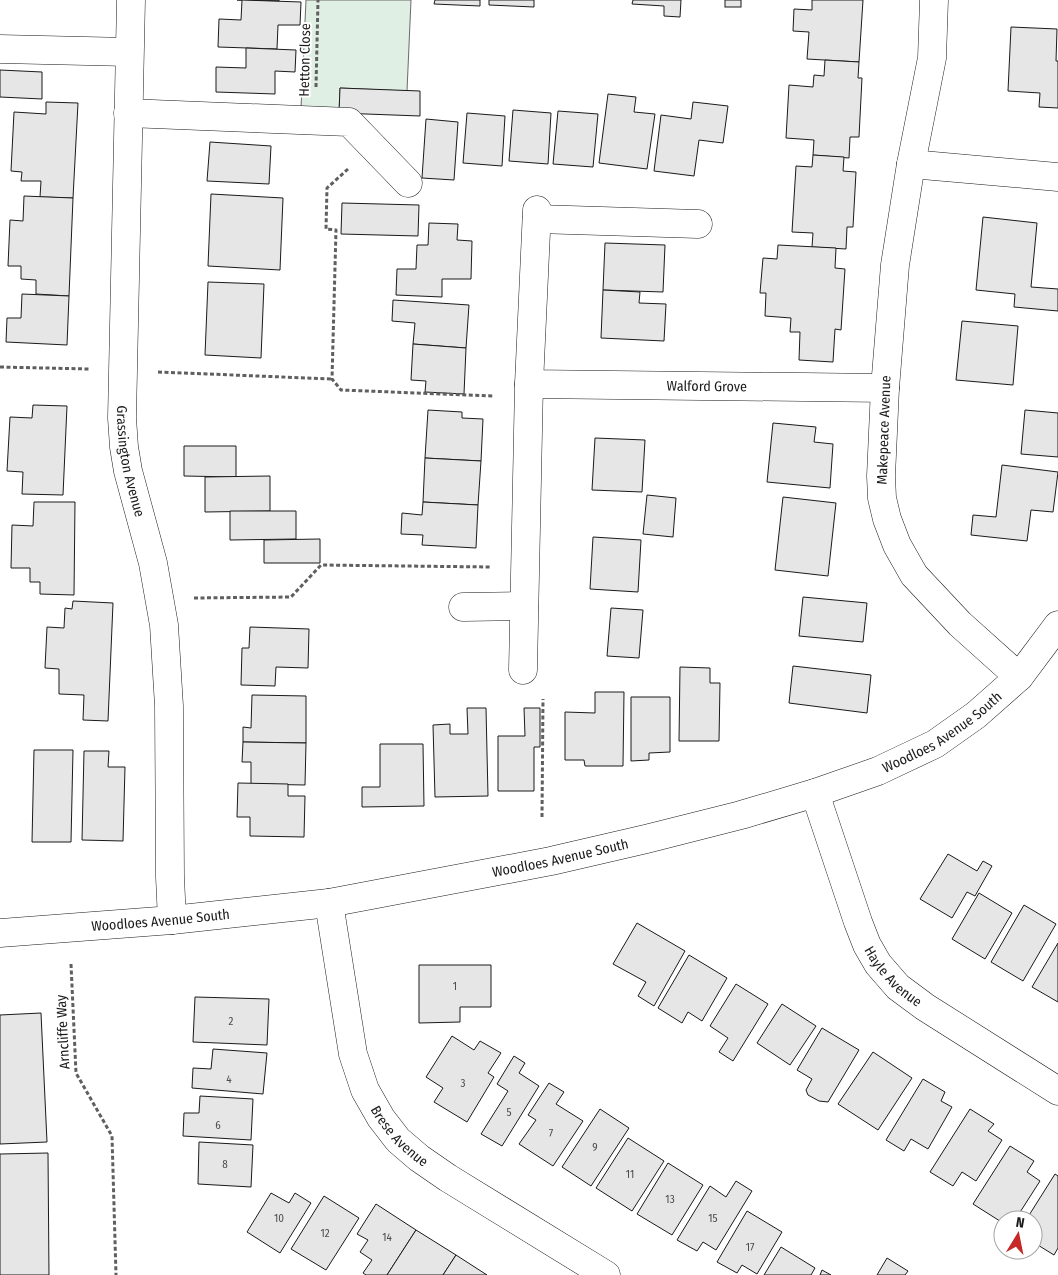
<svg xmlns="http://www.w3.org/2000/svg" width="1058" height="1275" viewBox="0 0 1058 1275" font-family="'Fira Sans Condensed',sans-serif">
  <style>
    .green { fill: #e0efe3; stroke: #6a6a6a }
    .building { fill: #e6e6e6; stroke: #1a1a1a }
    .lines { fill: none; stroke-linecap: round; stroke-linejoin: round }
    .minor-casing { stroke: #1a1a1a; stroke-width: 29 }
    .path { stroke: #5f5f5f; stroke-width: 3; stroke-dasharray: 4 2.5; stroke-linecap: butt }
    .minor { stroke: #fff; stroke-width: 28 }
    .labels { text-anchor: middle; dominant-baseline: central; stroke-width: 4; stroke-linejoin: round; paint-order: stroke }
    .number-label { font-size: 11px; fill: #4d4d4d }
    .street-label { font-size: 14px; fill: #1a1a1a; stroke: #fff }
  </style>
  <rect width="100%" height="100%" fill="#fff"/>
  <polygon class="green" points="306,0 411,0 407,91 340,88 339,113 301,108"/>
  <g class="building">
    <polygon points="237,0 279,0 279,1"/>
    <polygon points="242,0 301,2 300,25 278,25 277,49 218,47 219,19 241,20"/>
    <polygon points="435,0 480,0 480,6 434,4"/>
    <polygon points="489,0 534,0 534,7 489,5"/>
    <polygon points="633,0 681,0 680,17 664,16 664,6 632,4"/>
    <rect x="725" y="0" width="16" height="7"/>
    <polygon points="812,0 863,0 859,62 807,59 809,32 793,31 794,9 812,10"/>
    <polygon points="1011,27 1057,29 1056,61 1058,61 1058,108 1039,107 1040,93 1008,91"/>
    <polygon points="246,48 296,50 295,72 275,71 275,94 216,92 216,67 246,68"/>
    <polygon points="825,60 859,62 858,78 862,78 859,137 850,137 849,158 813,155 814,140 786,138 789,85 813,87 814,75 824,76"/>
    <polygon points="0,70 42,72 42,99 0,97"/>
    <polygon points="340,88 420,91 420,116 339,113"/>
    <polygon points="608,94 636,97 634,112 655,114 647,169 599,163"/>
    <polygon points="46,102 78,103 73,198 40,197 41,181 21,181 22,172 11,171 14,112 46,114"/>
    <polygon points="693,102 728,106 723,143 699,140 694,176 654,171 661,115 691,119"/>
    <polygon points="513,110 551,113 548,164 509,161"/>
    <polygon points="558,111 598,114 593,167 553,164"/>
    <polygon points="467,113 505,116 502,166 463,163"/>
    <polygon points="426,119 458,122 454,180 422,178"/>
    <polygon points="210,142 271,146 269,184 207,181"/>
    <polygon points="813,155 844,157 843,171 856,172 853,227 847,227 846,249 812,247 813,233 792,232 796,166 812,167"/>
    <polygon points="211,194 283,198 280,270 208,266"/>
    <polygon points="24,196 73,198 69,296 36,294 36,280 21,279 21,266 8,266 10,220 23,221"/>
    <polygon points="342,203 419,205 418,236 341,234"/>
    <polygon points="983,217 1037,223 1031,287 1058,289 1058,311 1014,307 1015,294 976,290"/>
    <polygon points="429,223 458,224 457,240 472,241 471,279 442,279 442,297 396,295 397,269 416,269 417,245 428,245"/>
    <polygon points="605,243 665,245 663,292 603,290"/>
    <polygon points="778,245 836,248 835,268 845,269 841,330 835,329 833,362 799,360 800,332 790,332 791,318 765,316 766,293 760,293 763,258 777,259"/>
    <polygon points="208,282 264,284 261,358 205,355"/>
    <polygon points="603,290 640,292 639,303 666,304 664,341 601,338"/>
    <polygon points="22,294 69,296 67,345 6,342 7,318 21,318"/>
    <polygon points="393,300 469,305 466,348 413,344 415,323 392,321"/>
    <polygon points="962,321 1018,326 1013,385 956,380"/>
    <polygon points="413,344 466,348 464,394 425,392 426,381 411,380"/>
    <polygon points="33,405 67,406 63,495 22,494 23,472 7,471 10,417 32,418"/>
    <polygon points="428,410 462,412 462,418 483,419 481,461 425,458"/>
    <polygon points="1025,410 1058,413 1058,457 1021,454"/>
    <polygon points="773,423 816,427 814,442 833,444 830,488 767,482"/>
    <polygon points="595,438 645,440 642,492 592,490"/>
    <polygon points="184,446 236,446 236,477 184,476"/>
    <polygon points="425,458 481,461 478,505 423,502"/>
    <polygon points="1002,465 1058,472 1053,512 1031,510 1027,541 971,535 973,515 996,517"/>
    <polygon points="270,476 270,511 205,512 205,477"/>
    <polygon points="647,495 676,498 673,537 643,534"/>
    <polygon points="783,497 836,503 828,576 775,570"/>
    <polygon points="34,502 75,502 74,595 40,594 40,582 30,582 30,568 11,568 12,525 33,526"/>
    <polygon points="423,502 478,505 476,548 422,545 423,535 401,534 402,513 422,515"/>
    <polygon points="230,511 296,511 296,539 230,540"/>
    <polygon points="593,537 641,540 638,592 590,589"/>
    <polygon points="320,539 320,563 264,563 264,540"/>
    <polygon points="803,597 867,603 863,642 799,636"/>
    <polygon points="73,601 113,603 108,721 83,720 84,695 59,694 59,669 45,668 47,627 64,628 65,608 72,609"/>
    <polygon points="611,608 643,610 639,658 607,656"/>
    <polygon points="250,627 309,629 308,668 276,667 275,686 241,685 242,648 249,648"/>
    <polygon points="793,666 871,675 867,713 789,703"/>
    <polygon points="680,667 710,668 710,683 720,683 719,741 679,741"/>
    <polygon points="595,692 624,692 623,766 585,766 584,760 565,760 565,712 595,713"/>
    <polygon points="252,695 306,696 306,743 243,742 243,727 251,728"/>
    <polygon points="631,697 670,697 670,752 649,753 649,760 631,761"/>
    <polygon points="467,708 486,708 488,796 435,797 433,725 450,724 450,734 468,734"/>
    <polygon points="524,708 540,708 540,747 534,747 534,791 498,791 498,736 525,736"/>
    <polygon points="243,742 306,743 305,785 251,784 251,762 242,762"/>
    <polygon points="380,744 423,744 424,806 362,807 362,787 380,787"/>
    <polygon points="34,750 73,750 71,842 32,842"/>
    <polygon points="84,751 109,751 108,767 125,767 123,841 82,840"/>
    <polygon points="238,783 288,784 288,796 305,796 304,837 250,836 250,817 237,817"/>
    <polygon points="948,854 977,871 983,861 992,866 975,896 967,892 952,918 920,899"/>
    <polygon points="979,893 1012,913 985,959 952,939"/>
    <polygon points="1024,905 1056,924 1023,981 991,962"/>
    <polygon points="637,923 685,951 654,1006 638,996 646,982 613,964"/>
    <polygon points="1058,943 1058,1002 1032,987"/>
    <polygon points="689,955 727,978 702,1021 688,1012 682,1023 658,1008"/>
    <polygon points="419,965 491,965 491,1007 460,1007 460,1022 419,1023"/>
    <polygon points="736,984 768,1004 733,1061 719,1052 728,1038 710,1026"/>
    <polygon points="195,997 269,999 267,1045 193,1042"/>
    <polygon points="782,1004 816,1026 790,1065 757,1043"/>
    <polygon points="41,1013 47,1142 0,1144 0,1015"/>
    <polygon points="822,1028 859,1050 828,1102 819,1101 808,1095 806,1090 812,1079 797,1070"/>
    <polygon points="452,1036 474,1050 480,1041 501,1053 488,1073 494,1077 467,1122 434,1102 443,1088 426,1077"/>
    <polygon points="213,1049 267,1053 263,1094 192,1088 193,1068 211,1069"/>
    <polygon points="873,1052 912,1078 878,1130 838,1104"/>
    <polygon points="514,1056 525,1063 519,1073 539,1086 502,1146 481,1134 508,1091 497,1084"/>
    <polygon points="923,1079 945,1092 941,1101 952,1107 928,1149 911,1139 904,1151 886,1140"/>
    <polygon points="549,1083 564,1092 556,1104 583,1121 553,1166 519,1144 536,1120 528,1115"/>
    <polygon points="200,1096 253,1099 251,1140 183,1136 184,1113 199,1113"/>
    <polygon points="600,1109 629,1128 591,1186 562,1167"/>
    <polygon points="970,1109 994,1124 988,1131 1002,1140 976,1181 962,1172 953,1186 930,1172"/>
    <polygon points="628,1138 664,1161 632,1211 596,1188"/>
    <polygon points="199,1142 253,1145 251,1187 198,1184"/>
    <polygon points="1010,1146 1034,1161 1027,1172 1040,1181 1015,1220 1003,1220 1003,1223 973,1204"/>
    <polygon points="48,1153 49,1275 0,1275 0,1154"/>
    <polygon points="668,1163 703,1185 672,1235 637,1214"/>
    <polygon points="1055,1174 1058,1176 1058,1248 1054,1255 1033,1242 1033,1220 1026,1220"/>
    <polygon points="736,1181 752,1191 716,1250 703,1242 697,1251 677,1240 710,1186 726,1197"/>
    <polygon points="271,1193 289,1203 295,1193 311,1203 280,1253 247,1232"/>
    <polygon points="324,1196 359,1218 326,1270 291,1249"/>
    <polygon points="376,1204 416,1230 387,1275 366,1275 363,1273 372,1260 360,1252 368,1240 357,1234"/>
    <polygon points="747,1211 782,1232 757,1274 742,1265 737,1273 717,1262"/>
    <polygon points="416,1230 456,1255 443,1275 387,1275"/>
    <polygon points="781,1247 815,1268 811,1275 764,1275"/>
    <polygon points="456,1255 487,1275 443,1275"/>
    <polygon points="887,1258 908,1271 905,1275 877,1275"/>
    <polygon points="822,1270 831,1275 820,1275"/>
  </g>
  <g class="lines">
    <g class="minor-casing">
      <g id="minor">
        <path id="s1" d="M131 0 122 418 124 447 128 471 153 563 164 625 169 706 170 877 172 920"/>
        <polyline points="934,0 932,58 911,164 895,265 885,388 881,476 882,498 887,519 897,545 914,575 960,624 1019,677"/>
        <polyline points="0,49 129,52"/>
        <polyline points="128,113 349,122 408,183"/>
        <polyline points="911,164 1058,177"/>
        <path id="s2" d="M537 210 529 384 885 388"/>
        <polyline points="537,219 698,224"/>
        <polyline points="463,607 524,606"/>
        <polyline points="523,670 529,384"/>
        <path id="s3" d="M815 793 858 922 867 945 878 964 898 987 925 1007 1058 1091"/>
        <path id="s4" d="M329 903 353 1054 365 1090 381 1118 398 1140 419 1158 448 1178 606 1275"/>
        <path id="s5" d="M0 933 172 920 329 903 551 861 646 839 741 815 815 793 878 771 935 744 976 715 1019 677 1058 625"/>
      </g>
    </g>
    <g class="path">
      <polyline points="316,87 318,0"/>
      <polyline points="348,169 327,188 326,229 336,230 332,379 341,390 493,396"/>
      <polyline points="0,367 89,369"/>
      <polyline points="158,372 332,379"/>
      <polyline points="194,598 291,597 321,565 490,567"/>
      <polyline points="542,817 543,699"/>
      <polyline points="71,964 76,1073 112,1136 116,1275"/>
    </g>
    <use href="#minor" class="minor"/>
  </g>
  <g class="labels">
    <g class="number-label">
      <text x="455" y="986">1</text>
      <text x="231" y="1021">2</text>
      <text x="229" y="1079">4</text>
      <text x="463" y="1083">3</text>
      <text x="509" y="1112">5</text>
      <text x="218" y="1125">6</text>
      <text x="551" y="1133">7</text>
      <text x="595" y="1147">9</text>
      <text x="225" y="1164">8</text>
      <text x="630" y="1174">11</text>
      <text x="670" y="1199">13</text>
      <text x="279" y="1218">10</text>
      <text x="713" y="1218">15</text>
      <text x="325" y="1233">12</text>
      <text x="387" y="1237">14</text>
      <text x="750" y="1247">17</text>
    </g>
    <g class="street-label">
      <text transform="translate(305 60) rotate(-89)">Hetton Close</text>
      <text stroke="none"><textPath href="#s2" startOffset="352">Walford Grove</textPath></text>
      <text transform="translate(884 430) rotate(-88)">Makepeace Avenue</text>
      <text stroke="none"><textPath href="#s1" startOffset="462">Grassington Avenue</textPath></text>
      <text stroke="none"><textPath href="#s5" startOffset="971">Woodloes Avenue South</textPath></text>
      <text stroke="none"><textPath href="#s5" startOffset="566">Woodloes Avenue South</textPath></text>
      <text stroke="none"><textPath href="#s5" startOffset="161">Woodloes Avenue South</textPath></text>
      <text stroke="none"><textPath href="#s3" startOffset="202">Hayle Avenue</textPath></text>
      <text transform="translate(63 1032) rotate(-93)">Arncliffe Way</text>
      <text stroke="none"><textPath href="#s4" startOffset="249">Brese Avenue</textPath></text>
    </g>
  </g>
  <g transform="translate(1018 1235) rotate(10)"><circle r="24" fill="#ffffff" stroke="#a3a3a3"/>
  <path d="M0-4L9 19L0 12L-9 19Z" fill="#c62828"/>
  <text y="-8" font-size="14" font-weight="bold" text-anchor="middle" fill="#1a1a1a">N</text>
  </g>
</svg>
